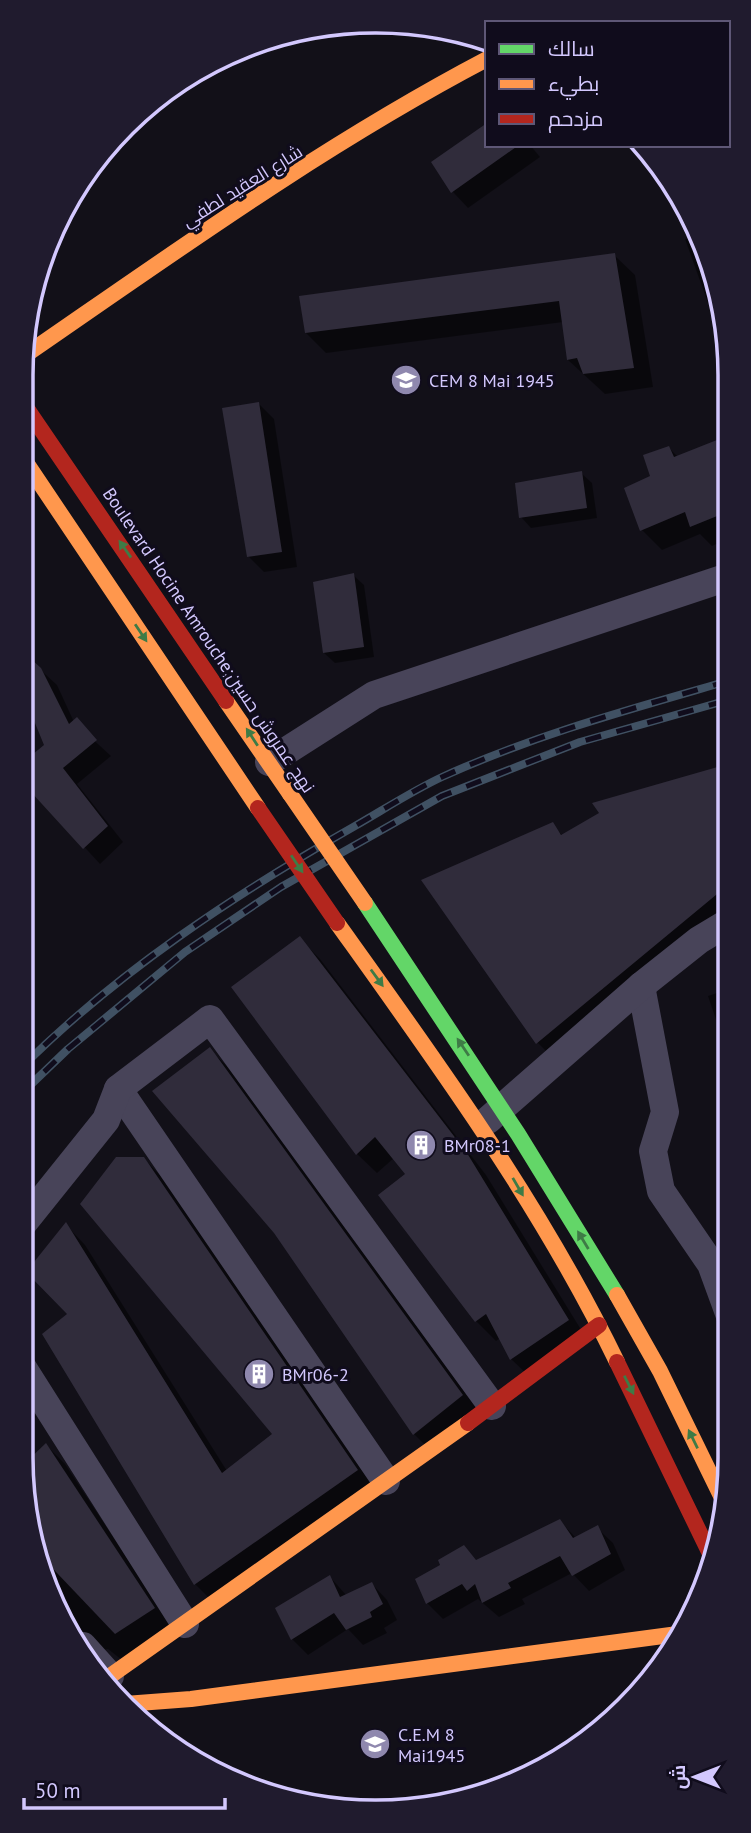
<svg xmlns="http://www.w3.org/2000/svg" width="751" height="1833" viewBox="0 0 751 1833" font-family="'PT Sans',Cairo,sans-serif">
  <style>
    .shadow { fill: #0007 }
    .building { fill: #302c3b }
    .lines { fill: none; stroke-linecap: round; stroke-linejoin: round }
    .street { stroke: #484459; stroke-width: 28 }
    .fast { stroke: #63d668; stroke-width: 16 }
    .slow { stroke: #ff974d; stroke-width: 16 }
    .jam { stroke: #b3261e; stroke-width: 16 }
    .rail-casing { stroke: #405163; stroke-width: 8 }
    .rail { stroke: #100c1c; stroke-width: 5; stroke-dasharray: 16; stroke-linecap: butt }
    .slow-bridge { stroke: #ff974d; stroke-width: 16 }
    .jam-bridge { stroke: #b3261e; stroke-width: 16 }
    .oneway { fill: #3e7b46 }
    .labels { text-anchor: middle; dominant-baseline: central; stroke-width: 6; stroke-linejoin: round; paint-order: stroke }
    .street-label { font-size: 18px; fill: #d3c8fe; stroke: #100c1c }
    .poi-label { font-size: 18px; fill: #d3c8fe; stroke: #100c1c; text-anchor: start }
    .rim { fill: none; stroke: #d3c8fe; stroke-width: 3.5 }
  </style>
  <rect width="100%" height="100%" fill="#121018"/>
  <g class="shadow">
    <polygon points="487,145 530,145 540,157 468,208 453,192 433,163"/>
    <polygon points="698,235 724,318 708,303 685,239"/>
    <polygon points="614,255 635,275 653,387 605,394 568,360 563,322 326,353 306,333"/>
    <polygon points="259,404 274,419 297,567 264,572 248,556"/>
    <polygon points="727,438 727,539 712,546 700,534 662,550 642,530 652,477 669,448 678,457"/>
    <polygon points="581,473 592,483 597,518 531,528 521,517"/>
    <polygon points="353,575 364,585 374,657 335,663 324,653"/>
    <polygon points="21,652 57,685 74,722 111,756 77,784 123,842 100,864 21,778 21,766 46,746 31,709 21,700"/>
    <polygon points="728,766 729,920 557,1062 537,1042 552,825 563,836 601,814 595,804"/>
    <polygon points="300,939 320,959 486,1175 588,1341 531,1378 511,1359 500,1338 496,1341 476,1321 381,1195 408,1175 394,1158 377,1173 357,1154"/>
    <polygon points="729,989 729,1058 708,996"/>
    <polygon points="210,1050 230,1069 482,1416 434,1454 414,1434 275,1231"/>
    <polygon points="144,1159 164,1179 377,1490 215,1604 195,1584 44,1334 69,1314 66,1225 85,1245 227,1471 275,1434"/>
    <polygon points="21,1396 36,1417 21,1430"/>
    <polygon points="46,1445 65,1464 173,1628 122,1660 108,1649 92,1652 89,1656 40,1572 23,1468"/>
    <polygon points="560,1521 575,1537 597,1528 613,1543 625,1570 589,1591 572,1573 522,1599 525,1604 499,1617 478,1599 443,1619 427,1603 418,1579 477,1562"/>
    <polygon points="330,1577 347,1596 372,1584 387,1600 397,1620 384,1628 387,1633 363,1645 348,1629 308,1655 292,1639"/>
  </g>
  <g class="building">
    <polygon points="487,123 487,145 519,145 451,193 431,162"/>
    <polygon points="615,253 634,368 583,374 577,358 567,360 559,301 305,333 299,296"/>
    <polygon points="259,402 282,552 247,557 222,408"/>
    <polygon points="727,436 727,512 690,527 685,512 640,531 624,488 650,476 643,455 669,446 674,457"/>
    <polygon points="582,471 587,508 519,518 515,483"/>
    <polygon points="354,573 364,647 323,653 313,582"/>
    <polygon points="21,650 41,668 69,724 77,717 97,740 63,768 108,826 83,849 21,781 21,764 44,745 28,706 21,699"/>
    <polygon points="728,764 728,885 536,1044 421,880 553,822 561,835 599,813 592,803"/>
    <polygon points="300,936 467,1153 569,1320 510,1360 486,1314 475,1322 378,1195 405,1174 375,1137 356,1155 231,987"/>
    <polygon points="210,1047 463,1395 413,1435 274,1233 152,1091"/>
    <polygon points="116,1157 144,1157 358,1470 194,1585 42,1334 67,1314 26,1272 66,1222 222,1473 272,1434 80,1204"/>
    <polygon points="46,1443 155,1608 115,1634 37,1552 22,1466"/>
    <polygon points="560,1519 573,1538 598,1525 611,1554 572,1576 560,1556 508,1583 511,1588 482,1603 475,1584 467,1591 462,1584 426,1604 415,1579 440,1565 438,1560 464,1545 476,1560"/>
    <polygon points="330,1575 340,1597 372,1582 383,1604 370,1612 372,1617 346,1630 334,1613 291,1640 275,1608"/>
  </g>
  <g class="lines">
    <g class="street">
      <polyline points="269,762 374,695 728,577"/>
      <polyline points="641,986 665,1112 653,1151 661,1191 711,1264 730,1316"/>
      <polyline points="118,1089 386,1481"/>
      <polyline points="488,1120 641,986 699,940 729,922"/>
      <polyline points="21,1226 106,1120 118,1089 210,1019 492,1406"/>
      <polyline points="21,1365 185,1624"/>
      <polyline points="83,1646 110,1676"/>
    </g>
    <polyline class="fast" points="365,903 518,1134 617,1295"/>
    <g class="slow">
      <path d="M24 356C175 252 325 144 487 59"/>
      <polyline points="21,455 258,808"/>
      <polyline points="226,701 290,794"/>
      <path d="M337 923C438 1064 541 1205 617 1362"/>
      <polyline points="617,1295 660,1371 723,1500"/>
      <polyline points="103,1681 468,1423"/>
      <polyline points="125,1704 191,1699 678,1634"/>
    </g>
    <g class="jam">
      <polyline points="21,400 226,701"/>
      <polyline points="617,1362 713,1560"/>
      <polyline points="468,1423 599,1325"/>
    </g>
    <g class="rail-casing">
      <g id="rail">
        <path d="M21 1068C117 972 237 893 355 826 383 810 412 791 442 777 534 735 631 709 728 681"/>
        <polyline points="21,1094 68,1049 185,952 281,887 442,796 580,742 728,700"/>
      </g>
    </g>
    <use href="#rail" class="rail"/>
    <polyline class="slow-bridge" points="290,794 365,903"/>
    <polyline class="jam-bridge" points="258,808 337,923"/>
  </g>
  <defs><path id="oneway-solid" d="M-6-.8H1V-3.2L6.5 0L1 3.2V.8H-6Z" transform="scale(1.75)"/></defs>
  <g class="oneway">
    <use href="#oneway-solid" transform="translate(125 549) rotate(-125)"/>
    <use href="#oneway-solid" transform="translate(141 633) rotate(56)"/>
    <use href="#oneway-solid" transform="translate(252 737) rotate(-123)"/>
    <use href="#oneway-solid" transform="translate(297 864) rotate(56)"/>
    <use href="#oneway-solid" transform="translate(377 978) rotate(54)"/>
    <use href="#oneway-solid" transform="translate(463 1047) rotate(-124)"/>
    <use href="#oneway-solid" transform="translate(518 1187) rotate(60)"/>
    <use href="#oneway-solid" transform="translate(583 1240) rotate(-121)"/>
    <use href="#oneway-solid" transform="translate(629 1385) rotate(63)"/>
    <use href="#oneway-solid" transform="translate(693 1439) rotate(-116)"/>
  </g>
  <defs>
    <g id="school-disc" transform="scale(1.575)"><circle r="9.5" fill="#8f88ae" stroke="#100c1c"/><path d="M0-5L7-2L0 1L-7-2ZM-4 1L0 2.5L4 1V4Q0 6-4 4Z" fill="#fff"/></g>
    <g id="building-disc" transform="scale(1.575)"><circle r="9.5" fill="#8f88ae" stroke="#100c1c"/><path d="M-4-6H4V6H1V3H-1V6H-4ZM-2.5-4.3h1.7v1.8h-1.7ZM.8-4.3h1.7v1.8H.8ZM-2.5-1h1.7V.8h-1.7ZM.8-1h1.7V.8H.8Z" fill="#fff"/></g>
  </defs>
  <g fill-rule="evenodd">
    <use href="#school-disc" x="406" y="380"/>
    <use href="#building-disc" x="421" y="1145"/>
    <use href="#building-disc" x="259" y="1374"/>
    <use href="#school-disc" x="375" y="1744"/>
  </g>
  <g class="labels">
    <g class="street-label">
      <text transform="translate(242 186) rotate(-32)">شارع العقيد لطفي</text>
      <text transform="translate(209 640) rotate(56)">Boulevard Hocine Amrouche;نهج عمروش حسين</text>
    </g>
    <g class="poi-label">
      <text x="429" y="380">CEM 8 Mai 1945</text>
      <text x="444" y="1145">BMr08-1</text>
      <text x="282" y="1374">BMr06-2</text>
      <text x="398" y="1734">C.E.M 8<tspan x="398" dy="21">Mai1945</tspan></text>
    </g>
  </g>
  <path d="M0 0H751V1833H0ZM375 33H376A342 342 0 0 1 718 375V1458A342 342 0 0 1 376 1800H375A342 342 0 0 1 33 1458V375A342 342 0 0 1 375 33Z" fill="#201b2e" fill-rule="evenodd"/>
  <path class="rim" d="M375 33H376A342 342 0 0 1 718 375V1458A342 342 0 0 1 376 1800H375A342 342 0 0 1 33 1458V375A342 342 0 0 1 375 33Z"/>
  <rect x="485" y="21" width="245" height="126" fill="#100c1c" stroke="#5e5776" stroke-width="2"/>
  <rect x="499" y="44" width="35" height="10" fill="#63d668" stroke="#5e5776" stroke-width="2"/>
  <text x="548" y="56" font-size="21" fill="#d3c8fe">سالك</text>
  <rect x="499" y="79" width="35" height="10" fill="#ff974d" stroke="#5e5776" stroke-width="2"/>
  <text x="548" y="91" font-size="21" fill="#d3c8fe">بطيء</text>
  <rect x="499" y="114" width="35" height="10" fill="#b3261e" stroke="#5e5776" stroke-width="2"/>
  <text x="548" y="126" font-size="21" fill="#d3c8fe">مزدحم</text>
  <g transform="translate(695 1777) rotate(270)" stroke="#100c1c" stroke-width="5" paint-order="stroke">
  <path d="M0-5L12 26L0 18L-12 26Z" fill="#d3c8fe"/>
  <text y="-10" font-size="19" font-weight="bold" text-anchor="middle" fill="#d3c8fe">ش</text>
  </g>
  <path d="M24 1798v10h201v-10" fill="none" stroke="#d3c8fe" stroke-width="3.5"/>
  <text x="35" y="1798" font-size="21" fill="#d3c8fe" stroke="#100c1c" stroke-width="5" paint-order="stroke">50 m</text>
</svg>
